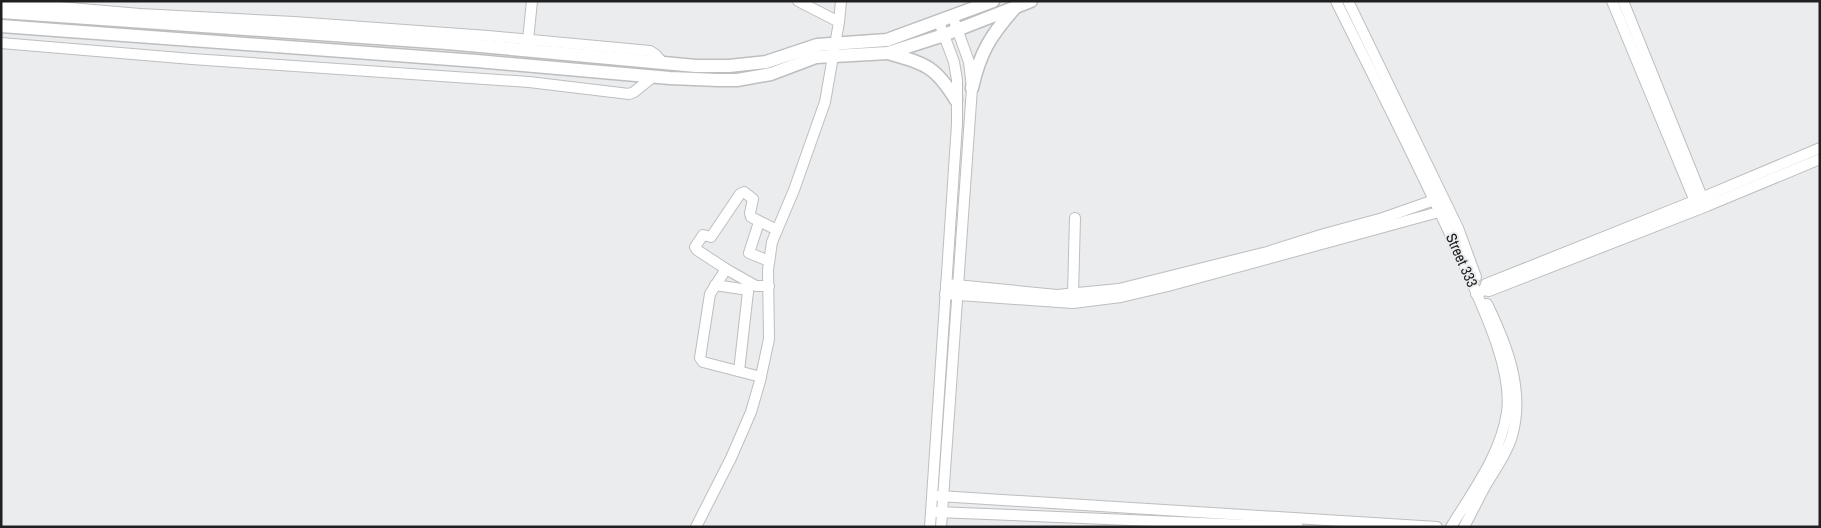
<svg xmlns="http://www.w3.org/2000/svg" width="1821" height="528" viewBox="0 0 1821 528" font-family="'Archivo Narrow',sans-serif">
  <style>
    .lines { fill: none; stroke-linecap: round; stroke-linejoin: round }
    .minor-casing { stroke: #bdbec0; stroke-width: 12 }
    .major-casing { stroke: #bdbec0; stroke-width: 15 }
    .minor { stroke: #fff; stroke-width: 10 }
    .major { stroke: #fff; stroke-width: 12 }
    .labels { text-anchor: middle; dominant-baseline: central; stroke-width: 4; stroke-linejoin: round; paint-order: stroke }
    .street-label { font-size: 15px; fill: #202021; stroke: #eaecee }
  </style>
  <rect width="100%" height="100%" fill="#eaecee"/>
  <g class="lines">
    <g class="minor-casing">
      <g id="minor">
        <polyline points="798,1 839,22"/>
        <path d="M1336 1C1380 90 1425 177 1465 267 1482 306 1513 369 1507 412 1501 454 1473 491 1451 527"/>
        <polyline points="1348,1 1458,228 1476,277"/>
        <polyline points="1612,1 1697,206"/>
        <polyline points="1623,1 1704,202"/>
        <polyline points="1,2 140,14 294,22 488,36 650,51 656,55 662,62"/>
        <polyline points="528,40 532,1"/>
        <polyline points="1,43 192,59 529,82 629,94 634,92 654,76"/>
        <polyline points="759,222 749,253 769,261"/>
        <polyline points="726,269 697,250 695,247 703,235 711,237 740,194 744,192 753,199 750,213 751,217 777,230"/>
        <polyline points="946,284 1057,295 1119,289 1267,252 1324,234 1383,218 1440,198"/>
        <polyline points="715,285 748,290"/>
        <polyline points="1484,290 1486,284 1694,201 1820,148"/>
        <polyline points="945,294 1073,303 1121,297 1168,286 1446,210"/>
        <polyline points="1073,294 1075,218"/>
        <polyline points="1476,294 1484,290 1489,291 1707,206 1820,159"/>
        <polyline points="739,371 749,283"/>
        <polyline points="761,377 703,362 700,358 710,294 726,269 756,286 769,286"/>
        <polyline points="939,496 1437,527"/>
        <polyline points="937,512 1298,527"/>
        <polyline points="696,527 731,458 751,412 760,381 769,339 768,270 772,242 794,190 825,102 839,22 841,1"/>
        <polyline points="930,527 957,124 957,80 954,62 939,22"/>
        <polyline points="941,527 972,88 969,62 955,23"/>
        <path d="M1464 527C1472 512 1479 497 1487 483 1496 468 1507 453 1512 436 1525 391 1507 345 1487 304"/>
      </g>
    </g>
    <g class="major-casing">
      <g id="major">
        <polyline points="1,12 447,43 696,66 729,66 766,62 817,45 887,40 993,1"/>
        <polyline points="1,26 477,61 670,78 718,80 737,80 771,74 816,57 888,53 944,35 1031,1"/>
        <path d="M888 53C926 64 935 66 956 100"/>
        <path d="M972 88C980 53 990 36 1014 9"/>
      </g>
    </g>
    <use href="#minor" class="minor"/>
    <use href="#major" class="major"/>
  </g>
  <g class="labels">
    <g class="street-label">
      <text transform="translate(1462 260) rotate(66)">Street 333</text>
    </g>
  </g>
  <rect width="1821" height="528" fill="none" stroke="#202021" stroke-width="5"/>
</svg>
